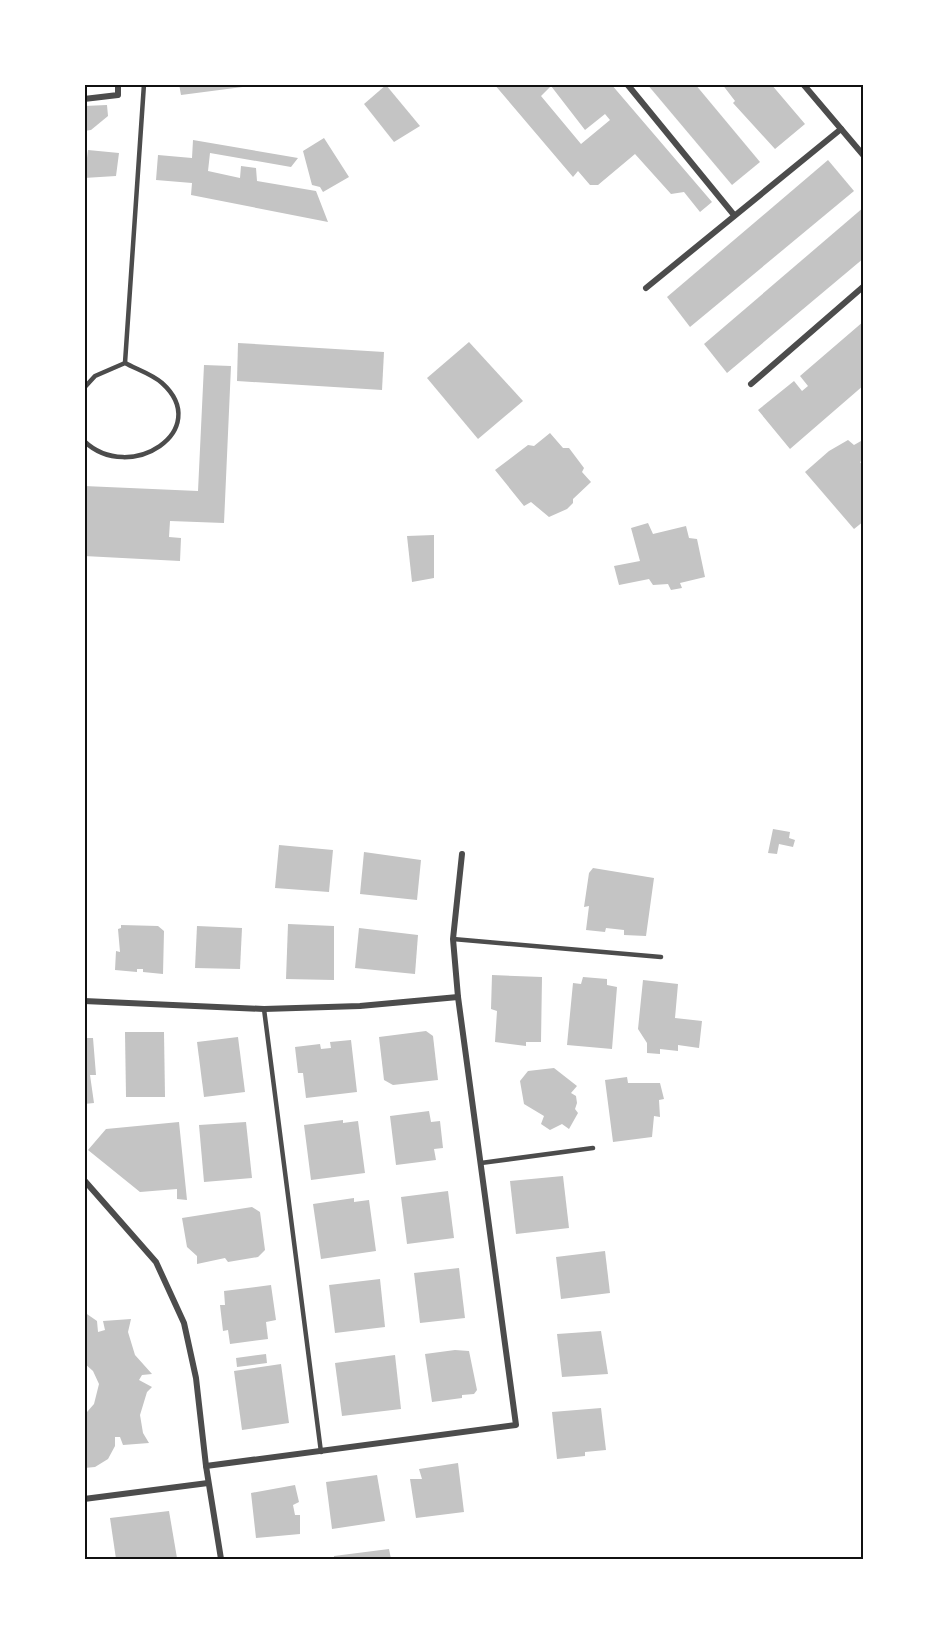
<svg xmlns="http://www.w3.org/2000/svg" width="948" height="1643" viewBox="0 0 948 1643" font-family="'PT Sans',sans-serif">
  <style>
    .building { fill: #c4c4c4; fill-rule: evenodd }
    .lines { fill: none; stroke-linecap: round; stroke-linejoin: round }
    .service { stroke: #4c4c4c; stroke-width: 4.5 }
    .minor { stroke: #4c4c4c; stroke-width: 6 }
    .neatline { fill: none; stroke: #111; stroke-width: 2 }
  </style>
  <rect width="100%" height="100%" fill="#fff"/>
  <g class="building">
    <polygon points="179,84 257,84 257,85 181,95"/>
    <path d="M494 84H611L712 202 700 212 684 192 671 194 635 154 598 185H590L578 171 573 177ZM551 86 585 130 605 114 610 120 581 144 541 96Z"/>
    <polygon points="647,84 695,84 760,162 732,185"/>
    <polygon points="722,84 771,84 805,124 775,149 733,103 735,101"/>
    <polygon points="386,85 420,126 394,142 364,104"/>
    <polygon points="107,105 108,116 91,130 84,131 84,106"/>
    <polygon points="324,138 349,177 323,192 320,187 312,185 303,151"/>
    <polygon points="193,140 298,158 291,167 210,153 208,171 240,178 241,166 256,168 257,181 316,191 328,222 191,195 192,183 156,180 158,155 192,158"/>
    <polygon points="88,150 119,153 116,176 84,178 84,158 87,158"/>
    <polygon points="828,160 854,191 690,327 667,297"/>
    <polygon points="864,207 864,258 727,373 704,344"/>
    <polygon points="864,321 864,385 790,449 758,410 794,381 802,391 808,386 800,376"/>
    <polygon points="469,342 523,401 478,439 427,378"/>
    <polygon points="238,343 384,352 382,390 237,381"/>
    <polygon points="204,365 231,366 224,523 170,521 169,537 181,538 180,561 84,556 84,486 198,491"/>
    <polygon points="550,433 563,448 569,448 584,468 582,472 591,482 573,499 573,503 567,509 549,517 531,502 524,506 495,470 528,445 534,446"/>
    <polygon points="848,440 854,445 861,441 864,447 864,459 860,462 864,467 864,521 854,529 805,472 829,451"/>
    <polygon points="648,523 653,534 686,526 689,538 697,539 705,577 680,583 682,588 671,590 668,584 653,585 649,579 619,585 614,566 640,561 631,528"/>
    <polygon points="434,535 434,578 412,582 407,536"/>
    <polygon points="773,829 790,832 789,838 795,840 793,847 779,844 777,854 768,853"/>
    <polygon points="279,845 333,850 329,892 275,888"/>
    <polygon points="364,852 421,860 417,900 360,894"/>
    <polygon points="593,868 654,878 646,936 624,935 624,930 606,928 605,932 586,930 589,906 584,907 589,873"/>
    <polygon points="288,924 334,926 334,980 286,979"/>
    <polygon points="121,925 158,926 164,931 163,974 143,972 143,969 137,969 137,972 115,970 116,951 120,952 118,929 121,928"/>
    <polygon points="197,926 242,928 240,969 195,968"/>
    <polygon points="359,928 418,935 415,974 355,968"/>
    <polygon points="492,975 542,977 541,1042 526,1042 526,1046 495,1042 497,1011 491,1009"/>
    <polygon points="583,977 607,979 607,985 617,987 612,1049 567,1045 573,983 581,984"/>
    <polygon points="643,980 678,984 675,1018 702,1021 699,1048 678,1045 678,1051 660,1049 660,1054 647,1053 647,1043 638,1029"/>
    <polygon points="426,1031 433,1036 438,1080 393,1085 384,1080 379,1037"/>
    <polygon points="125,1032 164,1032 165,1097 126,1097"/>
    <polygon points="238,1037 245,1092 204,1097 197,1042"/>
    <polygon points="84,1038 93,1038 96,1075 90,1075 94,1103 84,1104"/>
    <polygon points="351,1040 357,1092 306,1098 303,1073 298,1073 295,1047 320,1044 321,1049 331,1048 330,1042"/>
    <polygon points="554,1068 577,1086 571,1093 576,1096 577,1103 575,1109 578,1113 569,1129 562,1124 550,1130 541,1124 544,1116 524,1104 520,1081 528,1071"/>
    <polygon points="627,1077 628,1083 660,1083 664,1099 659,1100 660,1117 654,1116 652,1137 613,1142 605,1080"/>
    <polygon points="429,1111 431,1122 440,1121 443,1148 434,1149 436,1160 396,1165 390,1116"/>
    <polygon points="343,1120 343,1123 358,1121 365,1173 311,1180 304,1125"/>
    <polygon points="179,1122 187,1200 177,1199 177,1189 140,1192 88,1150 106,1129"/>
    <polygon points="246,1122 252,1178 204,1182 199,1125"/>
    <polygon points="563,1176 569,1228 516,1234 510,1181"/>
    <polygon points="448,1191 454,1238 407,1244 401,1197"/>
    <polygon points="354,1198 354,1202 369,1200 376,1251 321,1259 313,1204"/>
    <polygon points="252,1207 260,1212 265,1250 258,1257 228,1262 225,1258 197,1264 197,1256 187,1247 182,1218"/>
    <polygon points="605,1251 610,1293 561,1299 556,1257"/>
    <polygon points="459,1268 465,1318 420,1323 414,1273"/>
    <polygon points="380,1279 385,1327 335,1333 329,1285"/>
    <polygon points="271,1285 276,1320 266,1322 268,1339 230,1344 228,1330 223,1331 220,1305 225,1305 224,1291"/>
    <polygon points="84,1312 97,1321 98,1332 105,1330 103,1321 131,1319 128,1332 135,1355 152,1374 142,1375 139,1380 152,1387 147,1392 140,1415 143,1433 149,1443 123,1445 120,1437 115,1437 115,1446 108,1459 95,1467 84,1468 84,1403 87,1412 94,1404 99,1384 93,1371 84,1363"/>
    <polygon points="601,1331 608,1374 562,1377 557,1334"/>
    <polygon points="455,1350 469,1351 477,1390 474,1394 462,1395 462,1398 432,1402 425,1354"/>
    <polygon points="266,1354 267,1363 237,1367 236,1358"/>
    <polygon points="395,1355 401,1409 342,1416 335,1363"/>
    <polygon points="281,1364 289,1423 242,1430 234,1371"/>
    <polygon points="601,1408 606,1450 585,1452 585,1456 557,1459 552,1412"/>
    <polygon points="458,1463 464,1512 416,1518 410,1479 422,1479 419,1469"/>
    <polygon points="377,1475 385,1521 332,1529 326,1482"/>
    <polygon points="295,1485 299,1502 293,1505 295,1515 300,1515 300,1534 256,1538 251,1493"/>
    <polygon points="169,1511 177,1558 116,1559 110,1518"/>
    <polygon points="389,1549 391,1559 334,1559 334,1556"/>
  </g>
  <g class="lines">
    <g class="service">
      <polyline points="125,363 144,84"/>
      <path d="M84 388 95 376 125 363C136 369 152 374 162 383 214 430 130 485 84 441"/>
      <polyline points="453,939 661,957"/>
      <polyline points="264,1009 321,1452"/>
      <polyline points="481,1163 593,1148"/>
    </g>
    <g class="minor">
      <polyline points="627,84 734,215"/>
      <polyline points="803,84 864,156"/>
      <polyline points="84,99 118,95 118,84"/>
      <polyline points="646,288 841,129"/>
      <polyline points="751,384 864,286"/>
      <polyline points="84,1001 264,1009 360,1006 458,997"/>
      <polyline points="84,1180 156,1262 184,1323 196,1378 206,1466 221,1559"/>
      <polyline points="206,1466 516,1425 458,997 453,939 462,854"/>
      <polyline points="84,1499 208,1483"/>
    </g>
  </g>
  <rect width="948" height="1643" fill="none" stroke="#ffffff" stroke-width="171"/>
  <rect x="86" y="86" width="776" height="1472" class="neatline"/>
</svg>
